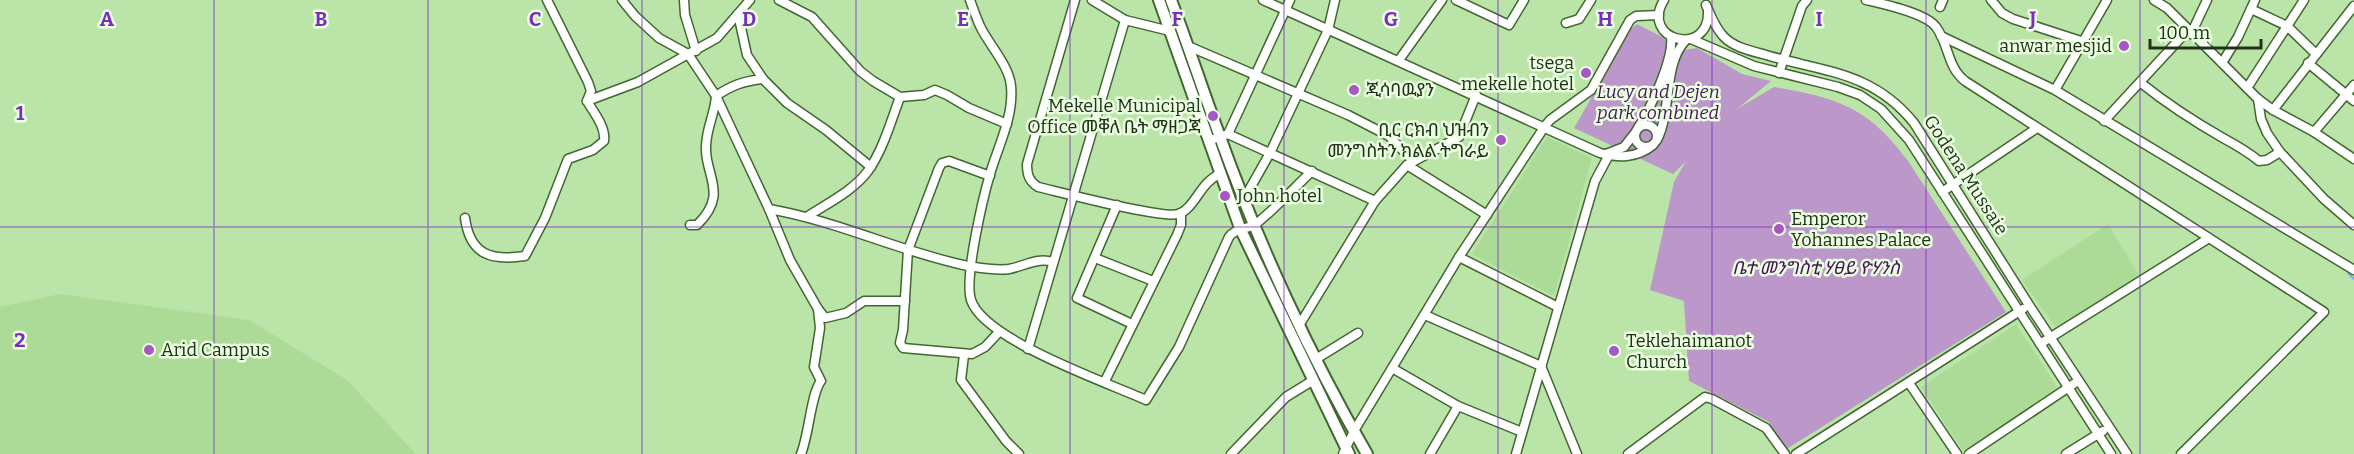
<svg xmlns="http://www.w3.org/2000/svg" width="2354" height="454" viewBox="0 0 2354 454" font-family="Bitter,'Noto Sans Ethiopic',serif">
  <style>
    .built { fill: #acdb98 }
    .green { fill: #bc97c9 }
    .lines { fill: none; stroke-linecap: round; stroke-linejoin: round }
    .stream { stroke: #70aafa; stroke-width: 2 }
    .minor-casing { stroke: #426731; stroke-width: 11 }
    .major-casing { stroke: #426731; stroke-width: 14 }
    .minor { stroke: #fff; stroke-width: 8 }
    .major { stroke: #fff; stroke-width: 10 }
    .grid { fill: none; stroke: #7b2cbf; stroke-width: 1.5; stroke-opacity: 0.55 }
    .poi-dot { fill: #a855c5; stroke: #e9ffe0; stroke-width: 2 }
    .labels { text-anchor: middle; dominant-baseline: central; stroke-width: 5; stroke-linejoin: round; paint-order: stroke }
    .poi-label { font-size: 18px; fill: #21311a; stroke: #e9ffe0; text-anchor: start }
    .park-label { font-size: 18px; font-style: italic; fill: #4a115b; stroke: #e9ffe0 }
    .street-label { font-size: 18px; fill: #21311a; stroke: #e9ffe0 }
    .grid-label { font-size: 20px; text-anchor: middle; font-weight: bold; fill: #7b2cbf; stroke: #e9ffe0; stroke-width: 5; stroke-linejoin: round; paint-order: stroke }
  </style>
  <rect width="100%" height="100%" fill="#bae4a8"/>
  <g class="built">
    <polygon points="1547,137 1592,158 1554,296 1472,254"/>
    <polygon points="2108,224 2140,277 2057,329 2022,280"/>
    <polygon points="60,294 249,320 347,380 416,454 0,454 0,307"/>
    <polygon points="2016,324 2058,389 1963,451 1921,387"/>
  </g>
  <path class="green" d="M1637 24 1662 37 1672 46 1684 50 1697 48 1742 74 1771 81 1737 109 1774 87C1838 98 1868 107 1908 161L2006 312 1785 450 1769 422 1689 381 1684 301 1650 290 1674 182 1686 161 1673 174 1574 128 1631 29Z"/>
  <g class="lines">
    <polyline class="stream" points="2348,273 2354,279"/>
    <g class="minor-casing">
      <g id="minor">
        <polyline points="547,0 588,82 591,91 587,101 638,82 717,38 750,0"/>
        <polyline points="622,0 635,16 659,38 688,54 716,96 769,209 790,260 818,309 825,318 846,313 864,301 905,301"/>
        <polyline points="684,0 685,15 696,51"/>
        <polyline points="779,0 812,17 860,71 873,81 900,97 924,95 935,90 947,95 969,108 1007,124"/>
        <path d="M970 0C973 8 976 17 980 26 989 45 1009 65 1011 86 1014 117 998 146 990 174 983 198 964 278 971 300 984 340 1106 382 1146 400L1179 347 1229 237C1236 227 1248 230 1257 223 1277 207 1294 188 1312 171"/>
        <path d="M1075 0 1027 164C1027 175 1029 181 1038 187 1060 192 1163 219 1178 214 1195 209 1200 182 1220 174"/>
        <polyline points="1092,0 1125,20 1170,31"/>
        <path d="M1263 0 1600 153C1618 159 1639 157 1653 145"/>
        <polyline points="1456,0 1509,25 1524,0"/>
        <path d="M1664 0C1639 41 1710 58 1708 11"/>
        <path d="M1866 0C1883 4 1926 13 1936 27 1949 44 1947 67 1965 81L2324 312 2181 454"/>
        <polyline points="1991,0 2002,13 2013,19 2084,42"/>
        <polyline points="2154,0 2167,8 2258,99 2273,110 2314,132 2354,159"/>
        <path d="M1706 5C1711 16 1715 28 1724 37 1735 48 1752 51 1766 55 1825 72 1873 72 1914 123L2029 305 2127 454"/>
        <polyline points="1940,7 1943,0"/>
        <polyline points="2251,9 2287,26 2316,54"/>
        <polyline points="738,14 747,55 763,79 787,103 826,130 871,167"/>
        <polyline points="1566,23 1579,19 1591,0"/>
        <polyline points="2191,34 2207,0"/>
        <polyline points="1941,36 2055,90 2354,270"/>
        <polyline points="1691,39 1754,66 1838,87 1860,95 1881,109 1909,140 2111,454"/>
        <polyline points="1188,46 1348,115 1389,136 1413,161"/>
        <polyline points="1399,60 1442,0"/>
        <polyline points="2222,63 2238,37 2255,0"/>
        <polyline points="2308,63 2354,101"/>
        <polyline points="1779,73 1802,6 1807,0"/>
        <path d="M2141 83C2166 103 2195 122 2223 138 2236 145 2247 151 2259 161L2267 160 2280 152"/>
        <polyline points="2247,88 2304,0"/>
        <polyline points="2055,90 2107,0"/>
        <polyline points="2258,99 2261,119 2267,133 2280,152 2324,199 2354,225"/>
        <polyline points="2273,110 2354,6"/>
        <polyline points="2104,121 2188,30"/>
        <circle cx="1646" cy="136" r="11"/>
        <path d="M1638 128C1650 109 1674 59 1671 37"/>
        <polyline points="2314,132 2354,85"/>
        <polyline points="1228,134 1375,201"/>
        <path d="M1657 140C1672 111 1663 63 1686 40"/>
        <polyline points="1208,141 1228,134 1290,0"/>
        <polyline points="1606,154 1624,147 1635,133"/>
        <polyline points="1407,165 1487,215"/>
        <polyline points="990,176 949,161 942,163 939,168 908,250 903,330 900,343 903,348 972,354 985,347 999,332"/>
        <polyline points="1942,192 2037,128"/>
        <polyline points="1244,199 1270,153 1328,30 1335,0"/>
        <polyline points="1117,205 1077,298 1132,324"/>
        <path d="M769 209C838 221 900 252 968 266 981 268 996 271 1009 269 1025 266 1037 257 1053 262"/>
        <path d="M808 216C828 203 853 191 868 171 883 150 891 121 900 97"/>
        <path d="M465 218C470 255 491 261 525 256L545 218 568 159 593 150 604 141C606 127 594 113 587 101"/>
        <path d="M690 225H697C732 191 700 174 707 137 709 123 715 111 716 96 732 85 744 81 763 79"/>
        <polyline points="1459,257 1558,307"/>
        <polyline points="1095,258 1153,281"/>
        <polyline points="1425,315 1541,366 1577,454"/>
        <polyline points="1300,324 1375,201 1407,165 1459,137 1476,95"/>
        <polyline points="2040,344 2209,238"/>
        <polyline points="1028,349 1125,20"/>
        <polyline points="964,355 961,380 1006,441 1019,454"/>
        <polyline points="1316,359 1358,333"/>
        <polyline points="1392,368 1458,406 1522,432"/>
        <polyline points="1105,381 1177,235 1181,225 1181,213"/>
        <polyline points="1909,383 1957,454"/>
        <path d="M801 454C809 435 811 393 821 381L814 367 820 328 818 309"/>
        <polyline points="1231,454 1286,397 1312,381"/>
        <polyline points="1343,454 1354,431 1459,257 1545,126 1550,120 1591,90 1630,20 1636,16 1659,15"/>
        <polyline points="1430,454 1458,406"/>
        <polyline points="1516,454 1595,181 1610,153"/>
        <polyline points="1628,454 1705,397 1712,399 1766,428 1785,454"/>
        <polyline points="1796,454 2023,309"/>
        <polyline points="1969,454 2078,381"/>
        <polyline points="2066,454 2103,431"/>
      </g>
    </g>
    <g class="major-casing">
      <g id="major">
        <polyline points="1159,0 1240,228 1349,454"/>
        <path d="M1171 0C1188 45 1203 91 1220 137 1258 243 1310 356 1367 454"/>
      </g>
    </g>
    <use href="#minor" class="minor"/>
    <use href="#major" class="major"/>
  </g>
  <path class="grid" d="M214 0V454M428 0V454M642 0V454M856 0V454M1070 0V454M1284 0V454M1498 0V454M1712 0V454M1926 0V454M2140 0V454M0 227H2354"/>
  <g class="poi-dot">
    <circle cx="2124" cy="46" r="6"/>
    <circle cx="1586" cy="73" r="6"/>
    <circle cx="1354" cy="90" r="6"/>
    <circle cx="1213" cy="116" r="6"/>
    <circle cx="1501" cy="140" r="6"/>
    <circle cx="1225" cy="196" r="6"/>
    <circle cx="1779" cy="229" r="6"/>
    <circle cx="149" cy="350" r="6"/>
    <circle cx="1614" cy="351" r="6"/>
  </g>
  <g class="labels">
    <g class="poi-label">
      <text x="2112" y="46" text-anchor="end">anwar mesjid</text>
      <text x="1574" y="63" text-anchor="end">tsega<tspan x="1574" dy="21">mekelle hotel</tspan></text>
      <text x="1366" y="90">ጂሳባዉያን</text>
      <text x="1201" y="106" text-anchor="end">Mekelle Municipal<tspan x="1201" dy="21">Office መቐለ ቤት ማዘጋጃ</tspan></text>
      <text x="1489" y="130" text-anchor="end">ቢር ርክብ ህዝብን<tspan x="1489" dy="21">መንግስትን ክልል ትግራይ</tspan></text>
      <text x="1237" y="196">John hotel</text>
      <text x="1791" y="219">Emperor<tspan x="1791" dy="21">Yohannes Palace</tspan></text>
      <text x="1626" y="341">Teklehaimanot<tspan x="1626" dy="21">Church</tspan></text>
      <text x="161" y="350">Arid Campus</text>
    </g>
    <g class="park-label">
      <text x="1658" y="92">Lucy and Dejen<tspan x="1658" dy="21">park combined</tspan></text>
      <text x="1816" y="268">ቤተ መንግስቲ ሃፀይ ዮሃንስ</text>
    </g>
    <g class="street-label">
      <text transform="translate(1966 175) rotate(57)">Godena Mussaie</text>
    </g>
  </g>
  <g class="grid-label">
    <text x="107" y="26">A</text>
    <text x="321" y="26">B</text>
    <text x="535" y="26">C</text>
    <text x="749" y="26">D</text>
    <text x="963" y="26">E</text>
    <text x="1177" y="26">F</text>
    <text x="1391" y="26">G</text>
    <text x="1605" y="26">H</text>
    <text x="1819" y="26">I</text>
    <text x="2033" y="26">J</text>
    <text x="20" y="120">1</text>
    <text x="20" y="347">2</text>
  </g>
  <path d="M2150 39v9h111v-9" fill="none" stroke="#21311a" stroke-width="3"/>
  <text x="2159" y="39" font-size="18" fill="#21311a" stroke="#e9ffe0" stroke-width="4.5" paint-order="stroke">100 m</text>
</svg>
